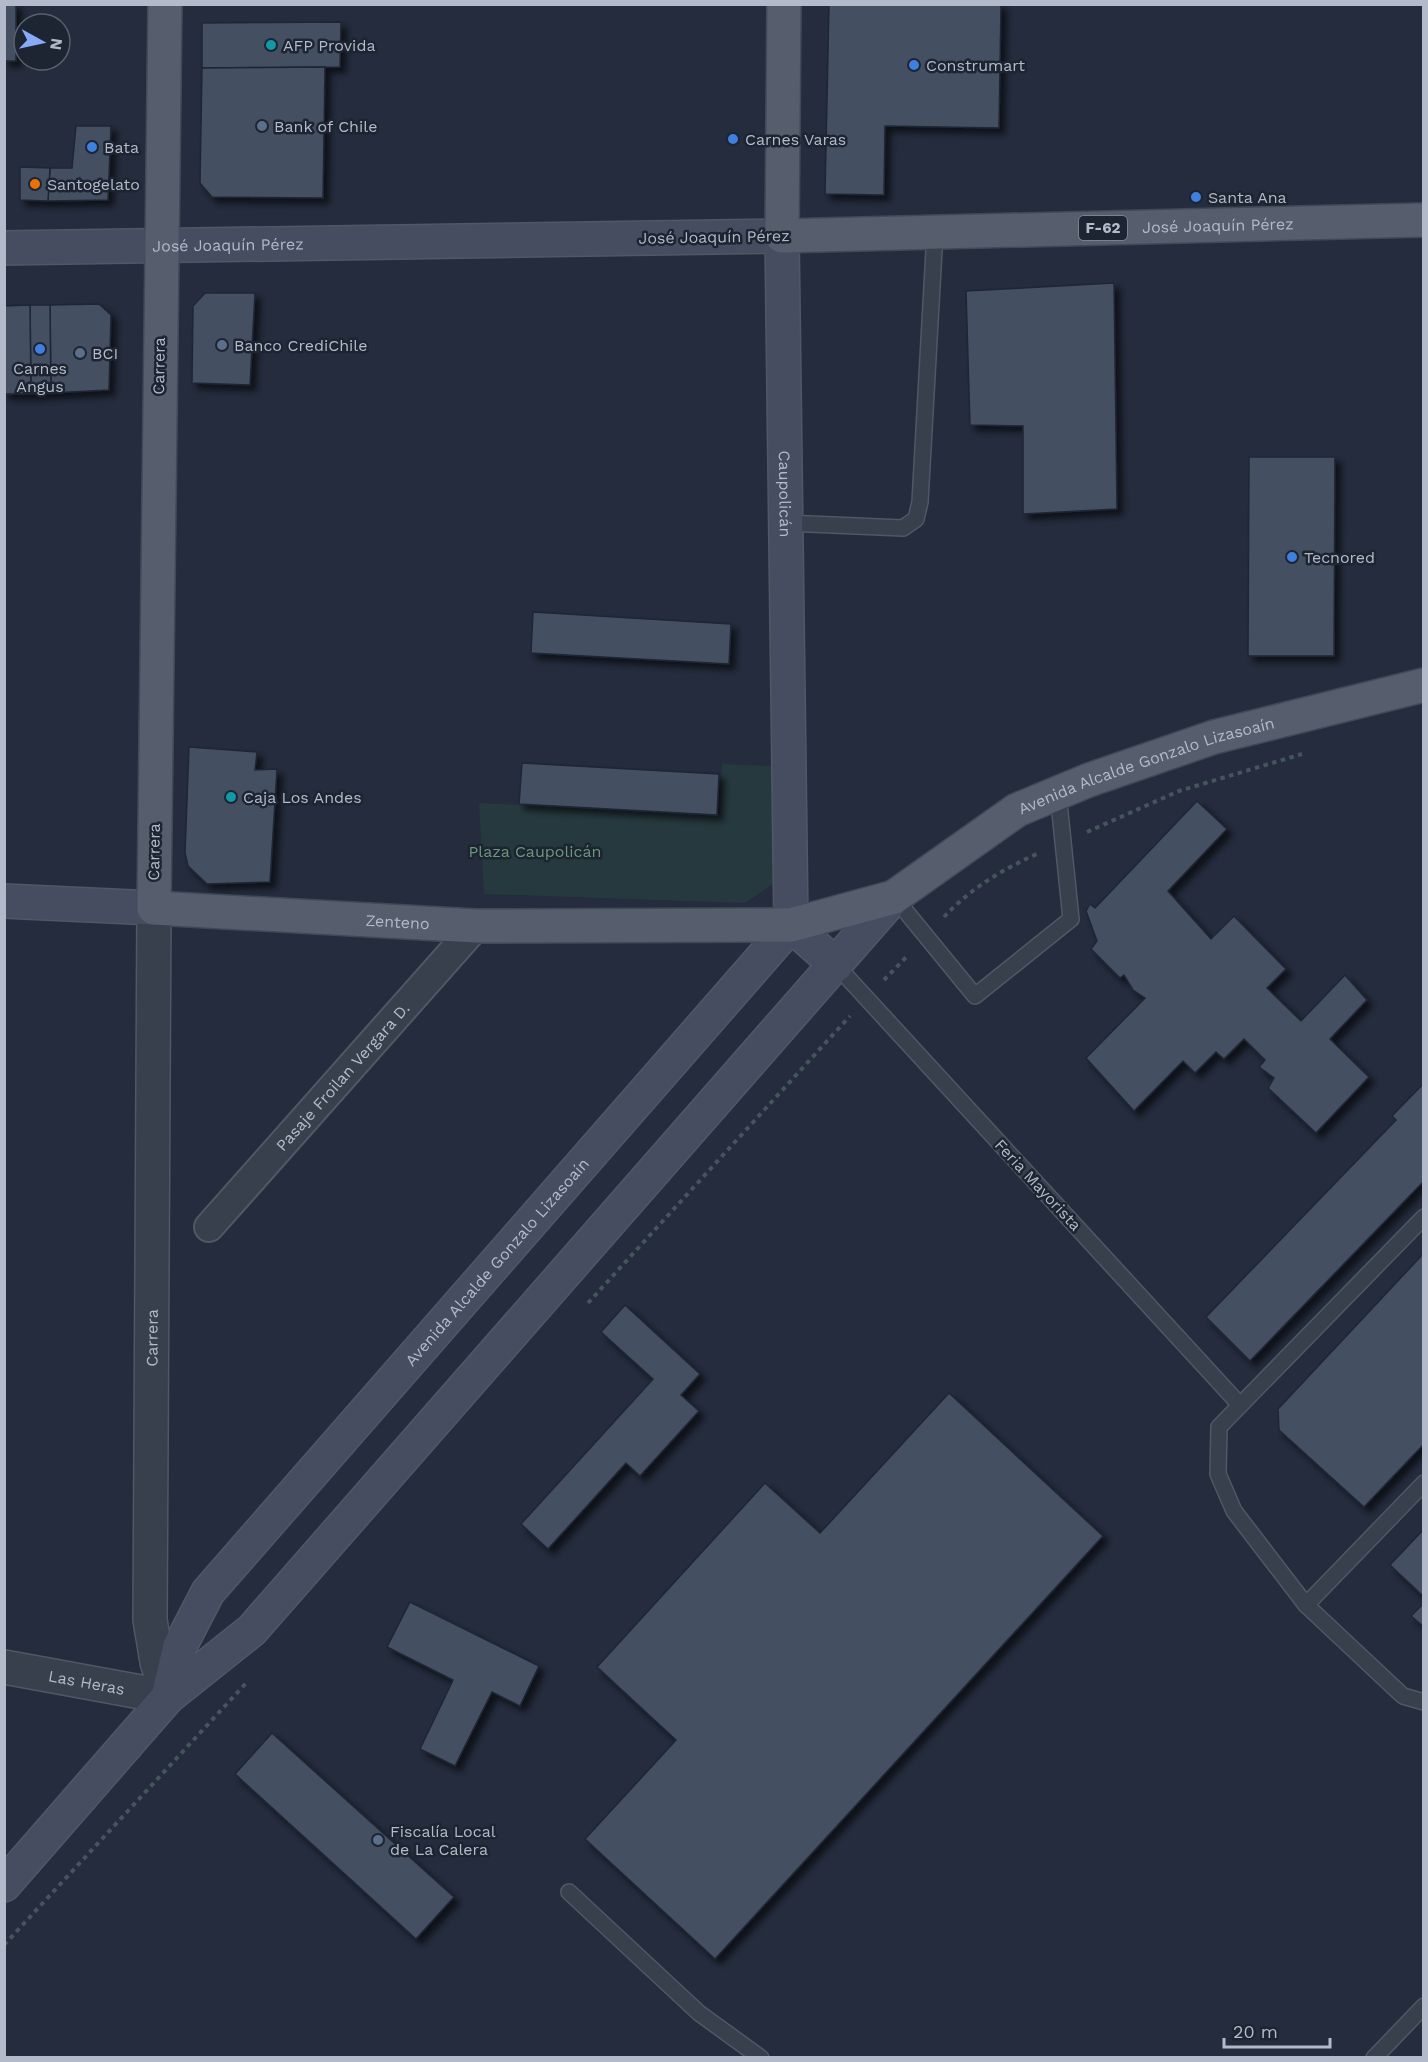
<svg xmlns="http://www.w3.org/2000/svg" width="1428" height="2062" viewBox="0 0 1428 2062" font-family="'Work Sans',sans-serif">
  <style>
    .green { fill: #26393e }
    .building { fill: #454f62; stroke: #1f2634; stroke-width: 1.5; filter: url(#shadow) }
    .lines { fill: none; stroke-linecap: round; stroke-linejoin: round }
    .service-casing { stroke: #505765; stroke-width: 18 }
    .minor-casing { stroke: #505765; stroke-width: 32 }
    .tertiary-casing { stroke: #505765; stroke-width: 36 }
    .secondary-casing { stroke: #505765; stroke-width: 36 }
    .primary-casing { stroke: #414856; stroke-width: 36 }
    .path { stroke: #44565b; stroke-width: 4; stroke-dasharray: 4.5 4.5; stroke-linecap: butt }
    .service { stroke: #383f4d; stroke-width: 15 }
    .minor { stroke: #383f4d; stroke-width: 28 }
    .tertiary { stroke: #383f4d; stroke-width: 33 }
    .secondary { stroke: #464d60; stroke-width: 33 }
    .primary { stroke: #565e6d; stroke-width: 33 }
    .culture-dot { fill: #0f9aa8; stroke: #1d2432; stroke-width: 2 }
    .shop-dot { fill: #3f7fe0; stroke: #1d2432; stroke-width: 2 }
    .service-dot { fill: #5c6f8a; stroke: #1d2432; stroke-width: 2 }
    .food-dot { fill: #e8710a; stroke: #1d2432; stroke-width: 2 }
    .labels { text-anchor: middle; dominant-baseline: central; stroke-width: 5; stroke-linejoin: round; paint-order: stroke }
    .shield { fill: #1d2432; stroke: #868d9c; stroke-width: 1.5 }
    .shield-label { font-size: 15px; font-weight: bold; fill: #b3bac9 }
    .poi-label { font-size: 16px; fill: #b3bac9; stroke: #1d2432; text-anchor: start }
    .street-label { font-size: 16px; fill: #b3bac9; stroke: #1d2432 }
    .park-label { font-size: 16px; fill: #6b9979; stroke: #1d2432 }
  </style>
  <defs>
    <filter id="shadow"><feDropShadow dx="5.5" dy="5.5" stdDeviation="3" flood-color="#0009"/></filter>
  </defs>
  <rect width="100%" height="100%" fill="#242c3d"/>
  <polygon class="green" points="722,764 773,766 776,882 745,903 484,894 479,803 720,815"/>
  <g class="building">
    <rect x="4" y="4" width="12" height="57"/>
    <polygon points="829,4 1001,4 999,128 885,126 884,195 825,194"/>
    <polygon points="341,22 340,67 202,68 202,23"/>
    <polygon points="325,67 323,198 212,197 200,183 202,68"/>
    <polygon points="76,126 111,126 108,200 48,201 50,168 72,168"/>
    <polygon points="20,167 50,168 48,201 20,200"/>
    <polygon points="1114,283 1117,509 1023,514 1023,426 970,425 966,291"/>
    <polygon points="205,293 255,293 250,385 192,383 193,306"/>
    <polygon points="99,304 111,315 109,390 51,393 50,305"/>
    <polygon points="30,305 50,305 51,393 31,394"/>
    <polygon points="30,305 31,394 4,394 4,306"/>
    <polygon points="1249,457 1335,457 1334,656 1248,656"/>
    <polygon points="533,612 731,624 729,664 531,653"/>
    <polygon points="189,747 257,752 255,770 277,769 270,882 207,884 188,866 185,853"/>
    <polygon points="522,763 719,774 717,815 519,804"/>
    <polygon points="1197,801 1227,829 1168,891 1211,939 1234,916 1286,969 1267,988 1301,1021 1345,975 1367,1000 1330,1039 1369,1077 1316,1133 1268,1088 1274,1078 1259,1067 1265,1060 1244,1039 1224,1059 1216,1052 1195,1073 1183,1061 1134,1111 1086,1058 1145,998 1133,990 1124,975 1120,978 1091,949 1097,941 1086,911 1090,904 1095,908"/>
    <polygon points="1424,1083 1424,1181 1250,1361 1206,1317 1396,1120 1392,1116"/>
    <polygon points="1424,1253 1424,1444 1364,1507 1279,1430 1278,1409"/>
    <polygon points="625,1305 700,1374 681,1395 699,1411 640,1476 626,1463 548,1549 521,1524 653,1379 601,1332"/>
    <polygon points="949,1393 1103,1536 715,1959 585,1839 676,1740 597,1667 765,1483 820,1533"/>
    <polygon points="1424,1529 1424,1597 1390,1565"/>
    <polygon points="410,1602 539,1666 520,1706 492,1692 455,1766 420,1749 453,1680 387,1647"/>
    <polygon points="1424,1603 1424,1627 1411,1616"/>
    <polygon points="272,1733 454,1897 416,1939 235,1774"/>
  </g>
  <g class="lines">
    <g class="service-casing">
      <g id="service">
        <polyline points="786,523 903,528 916,519 920,502 935,232"/>
        <polyline points="894,897 975,996 1071,919 1058,793"/>
        <polyline points="836,965 1240,1405"/>
        <polyline points="1424,1217 1219,1427 1218,1474 1234,1511 1306,1605 1403,1696 1424,1702"/>
        <polyline points="1306,1605 1424,1483"/>
        <polyline points="569,1892 699,2013 761,2058"/>
        <polyline points="1374,2058 1424,2006"/>
      </g>
    </g>
    <g class="minor-casing">
      <g id="minor">
        <path id="s1" d="M209 1227 476 926"/>
      </g>
    </g>
    <g class="tertiary-casing">
      <g id="tertiary">
        <path id="s2" d="M4 1667 168 1697 157 1662 150 1620 154 908"/>
      </g>
    </g>
    <g class="secondary-casing">
      <g id="secondary">
        <path id="s3" d="M4 248 782 236 791 925 836 965"/>
        <polyline points="4,901 154,908"/>
        <path id="s4" d="M168 1697 180 1646 208 1592 791 925"/>
        <polyline points="4,1885 168,1697 252,1630 894,897"/>
      </g>
    </g>
    <g class="primary-casing">
      <g id="primary">
        <path id="s5" d="M165 4 154 908 476 926 791 925 894 897 1017 810 1089 780 1214 737 1424 685"/>
        <path id="s6" d="M784 4 782 236 1424 220"/>
      </g>
    </g>
    <g class="path">
      <polyline points="1087,832 1179,791 1302,754"/>
      <path d="M944 917C971 888 1003 869 1039 853"/>
      <polyline points="884,980 908,955"/>
      <polyline points="588,1303 850,1016"/>
      <polyline points="4,1945 248,1681"/>
    </g>
    <use href="#service" class="service"/>
    <use href="#minor" class="minor"/>
    <use href="#tertiary" class="tertiary"/>
    <use href="#secondary" class="secondary"/>
    <use href="#primary" class="primary"/>
  </g>
  <g class="culture-dot">
    <circle cx="271" cy="45" r="6"/>
    <circle cx="231" cy="797" r="6"/>
  </g>
  <g class="shop-dot">
    <circle cx="914" cy="65" r="6"/>
    <circle cx="733" cy="139" r="6"/>
    <circle cx="92" cy="147" r="6"/>
    <circle cx="1196" cy="197" r="6"/>
    <circle cx="40" cy="349" r="6"/>
    <circle cx="1292" cy="557" r="6"/>
  </g>
  <g class="service-dot">
    <circle cx="262" cy="126" r="6"/>
    <circle cx="222" cy="345" r="6"/>
    <circle cx="80" cy="353" r="6"/>
    <circle cx="378" cy="1840" r="6"/>
  </g>
  <circle class="food-dot" cx="35" cy="184" r="6"/>
  <g class="labels">
    <rect class="shield" x="1079" y="216" width="48" height="24" rx="4.5"/>
    <g class="shield-label">
      <text x="1103" y="228">F-62</text>
    </g>
    <g class="poi-label">
      <text x="283" y="45">AFP Provida</text>
      <text x="926" y="65">Construmart</text>
      <text x="274" y="126">Bank of Chile</text>
      <text x="745" y="139">Carnes Varas</text>
      <text x="104" y="147">Bata</text>
      <text x="47" y="184">Santogelato</text>
      <text x="1208" y="197">Santa Ana</text>
      <text x="234" y="345">Banco CrediChile</text>
      <text x="92" y="353">BCI</text>
      <text x="40" y="368" text-anchor="middle">Carnes<tspan x="40" dy="18">Angus</tspan></text>
      <text x="1304" y="557">Tecnored</text>
      <text x="243" y="797">Caja Los Andes</text>
      <text x="390" y="1831">Fiscalía Local<tspan x="390" dy="18">de La Calera</tspan></text>
    </g>
    <g class="street-label">
      <text stroke="none"><textPath href="#s6" startOffset="668">José Joaquín Pérez</textPath></text>
      <text transform="translate(714 237) rotate(-1)">José Joaquín Pérez</text>
      <text stroke="none"><textPath href="#s3" startOffset="224">José Joaquín Pérez</textPath></text>
      <text transform="translate(159 366) rotate(-89)">Carrera</text>
      <text stroke="none"><textPath href="#s3" startOffset="1036">Caupolicán</textPath></text>
      <text stroke="none"><textPath href="#s5" startOffset="1936">Avenida Alcalde Gonzalo Lizasoaín</textPath></text>
      <text transform="translate(154 852) rotate(-89)">Carrera</text>
      <text stroke="none"><textPath href="#s5" startOffset="1148">Zenteno</textPath></text>
      <text stroke="none"><textPath href="#s1" startOffset="201">Pasaje Froilan Vergara D.</textPath></text>
      <text transform="translate(1038 1185) rotate(47)">Feria Mayorista</text>
      <text stroke="none"><textPath href="#s4" startOffset="552">Avenida Alcalde Gonzalo Lizasoaín</textPath></text>
      <text stroke="none"><textPath href="#s2" startOffset="528">Carrera</textPath></text>
      <text stroke="none"><textPath href="#s2" startOffset="84">Las Heras</textPath></text>
    </g>
    <g class="park-label">
      <text x="535" y="851">Plaza Caupolicán</text>
    </g>
  </g>
  <rect width="1428" height="2062" fill="none" stroke="#b3bac9" stroke-width="12"/>
  <g transform="translate(42 42) rotate(98)"><circle r="28" fill="#1d2432" stroke="#59606e" stroke-width="1.5"/>
  <path d="M0-4.5L10 22L0 15L-10 22Z" fill="#89aaf8"/>
  <text y="-9" font-size="16" font-weight="bold" text-anchor="middle" fill="#b3bac9">N</text>
  </g>
  <path d="M1224 2038v9h106v-9" fill="none" stroke="#b3bac9" stroke-width="3"/>
  <text x="1233" y="2038" font-size="18" fill="#b3bac9" stroke="#1d2432" stroke-width="4.5" paint-order="stroke">20 m</text>
</svg>
